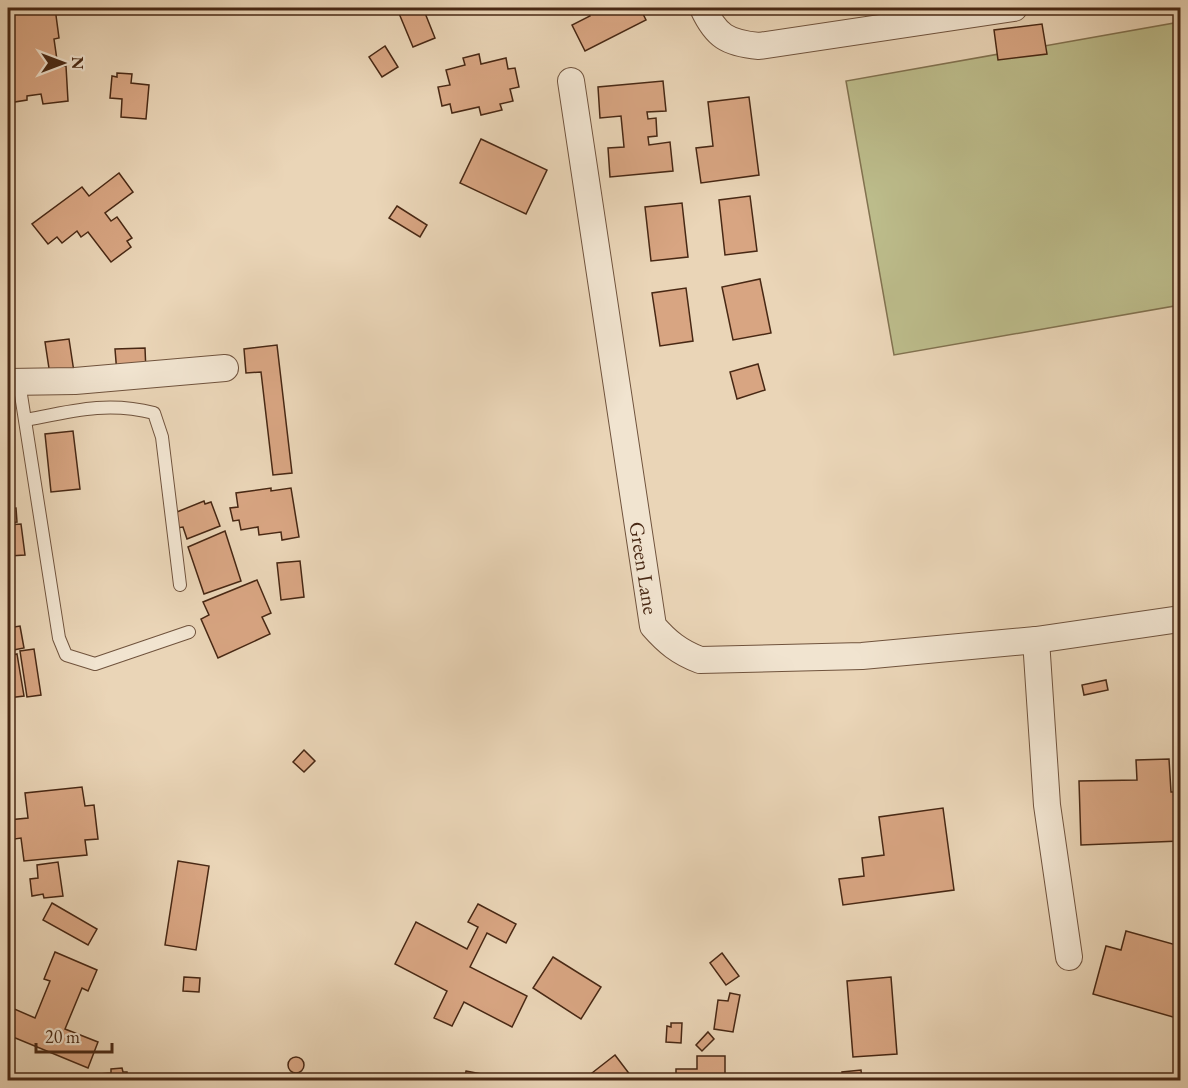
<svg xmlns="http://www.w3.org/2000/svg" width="1188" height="1088" viewBox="0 0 1188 1088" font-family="'EB Garamond',serif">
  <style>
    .green { fill: #bcbc8b; stroke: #827250; stroke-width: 1.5 }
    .building { fill: #d8a582; stroke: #482814; stroke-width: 1.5 }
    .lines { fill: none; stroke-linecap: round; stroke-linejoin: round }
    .lane-casing { stroke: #70533d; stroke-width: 14 }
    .street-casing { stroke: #70533d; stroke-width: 28 }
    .lane { stroke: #f1e4d0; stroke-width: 12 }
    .street { stroke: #f1e4d0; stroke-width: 26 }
    .labels { text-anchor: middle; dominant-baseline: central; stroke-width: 4.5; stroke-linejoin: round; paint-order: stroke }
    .street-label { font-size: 21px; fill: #482814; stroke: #f1e4d0 }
  </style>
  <rect width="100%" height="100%" fill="#ead5b7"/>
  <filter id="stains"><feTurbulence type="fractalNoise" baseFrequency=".00333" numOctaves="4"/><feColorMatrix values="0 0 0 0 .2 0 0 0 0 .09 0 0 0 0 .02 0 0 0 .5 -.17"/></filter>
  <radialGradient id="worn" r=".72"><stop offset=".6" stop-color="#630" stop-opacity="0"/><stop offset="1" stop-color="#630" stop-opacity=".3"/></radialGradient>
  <polygon class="green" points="1180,22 1180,305 894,355 846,81"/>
  <g class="building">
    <polygon points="45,8 55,8 59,38 54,39 58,67 66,66 68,101 43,104 41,94 27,96 27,100 8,103 8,40 12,40 9,13"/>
    <polygon points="408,8 423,8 435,38 413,47 398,11"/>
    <polygon points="586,8 640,8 646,20 585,51 572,25 590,16"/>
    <polygon points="1042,24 1047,54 998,60 994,30"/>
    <polygon points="385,46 398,67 382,77 369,57"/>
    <polygon points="479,54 481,64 506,58 508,69 515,68 519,87 510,89 513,101 500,104 502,110 481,115 479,107 452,113 450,104 442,106 438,87 450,85 446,70 465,65 463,58"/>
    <polygon points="117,73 132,74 131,83 149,85 146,119 121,117 122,99 110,98 112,76 117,77"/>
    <polygon points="663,81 666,111 647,112 648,119 656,118 657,136 648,137 649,145 670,142 673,171 610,177 608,148 624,147 621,116 600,118 598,87"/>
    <polygon points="749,97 759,175 701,183 696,148 713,146 708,102"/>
    <polygon points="481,139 547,170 526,214 460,183"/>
    <polygon points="119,173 133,192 105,213 111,221 117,217 132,238 127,241 131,247 111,262 88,232 81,237 77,231 62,243 57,237 48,244 32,224 82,187 89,196"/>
    <polygon points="750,196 757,251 725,255 719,200"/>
    <polygon points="682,203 688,257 651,261 645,207"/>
    <polygon points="397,206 427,225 420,237 389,218"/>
    <polygon points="760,279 771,333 733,340 722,287"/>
    <polygon points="686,288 693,341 660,346 652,293"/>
    <polygon points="69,339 74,372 50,375 45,342"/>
    <polygon points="277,345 292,473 273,475 261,372 246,373 244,349"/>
    <polygon points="145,348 146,372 117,374 115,349"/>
    <polygon points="758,364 765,390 737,399 730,372"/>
    <polygon points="73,431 80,489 51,492 45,434"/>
    <polygon points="271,488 271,491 291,488 299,537 282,540 281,532 259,535 258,527 241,530 239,520 233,521 230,508 238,507 236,493"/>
    <polygon points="204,501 205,504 211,502 220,526 187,539 183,527 177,528 172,514"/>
    <polygon points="16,508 17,522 8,523 8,509"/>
    <polygon points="21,524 25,555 9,556 8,525"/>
    <polygon points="225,531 241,581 204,594 188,547"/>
    <polygon points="300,561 304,597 281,600 277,563"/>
    <polygon points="257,580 271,613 262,617 270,634 218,658 201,619 209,615 203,602"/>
    <polygon points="20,626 24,648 8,651 8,628"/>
    <polygon points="34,649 41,695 27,697 20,651"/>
    <polygon points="17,654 24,696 8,698 8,656"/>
    <polygon points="1106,680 1108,690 1084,695 1082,685"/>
    <polygon points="304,750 315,761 304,772 293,762"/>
    <polygon points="1169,759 1171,792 1180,792 1180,841 1081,845 1079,781 1137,780 1136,760"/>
    <polygon points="82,787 85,806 94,805 98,839 85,840 87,855 24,861 21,838 8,840 8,820 28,818 25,793"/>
    <polygon points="943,808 954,890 843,905 839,879 864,876 862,858 884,855 879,817"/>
    <polygon points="178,861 209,866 196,950 165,945"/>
    <polygon points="58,862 63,896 44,898 43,894 32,896 30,879 38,878 37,865"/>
    <polygon points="52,903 97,929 88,945 43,920"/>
    <polygon points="478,904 516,924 506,943 487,933 470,967 527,996 512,1027 464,1002 452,1026 434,1018 447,991 395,964 416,922 467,949 478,927 468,922"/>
    <polygon points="1126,931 1180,946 1180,1019 1093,994 1106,946 1121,950"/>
    <polygon points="55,952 97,970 88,991 82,988 65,1029 98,1042 88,1068 8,1035 10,1007 35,1018 50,981 44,979"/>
    <polygon points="722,953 739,976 726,985 710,963"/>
    <polygon points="553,957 601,987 581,1019 533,988"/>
    <polygon points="184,977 200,978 199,992 183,991"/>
    <polygon points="891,977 897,1054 853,1057 847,981"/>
    <polygon points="730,993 740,995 733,1032 714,1029 718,1000 728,1001"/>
    <polygon points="671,1023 682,1023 681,1043 666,1042 667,1026 671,1027"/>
    <polygon points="708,1032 714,1039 702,1051 696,1045"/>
    <polygon points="615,1055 634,1080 599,1080 592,1073"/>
    <polygon points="697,1056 725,1056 725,1080 676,1080 676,1069 697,1069"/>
    <circle cx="296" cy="1065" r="8"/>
    <polygon points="122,1068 123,1072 127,1072 128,1080 89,1080 88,1075 111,1073 111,1069"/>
    <polygon points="861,1070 862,1080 843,1080 842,1072"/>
    <polygon points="466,1071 508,1079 508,1080 464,1080"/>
  </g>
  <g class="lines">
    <g class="lane-casing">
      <g id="lane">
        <polyline points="19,382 59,638 66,655 95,664 189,632"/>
        <path d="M26 420C72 411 107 401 154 413L162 437 180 585"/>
      </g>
    </g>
    <g class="street-casing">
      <g id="street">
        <path d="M703 8C716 36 727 43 759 46L1014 8"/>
        <path d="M571 81 653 626C667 642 679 652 700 660L862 656 1036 640 1180 619"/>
        <polyline points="8,382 75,381 225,368"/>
        <polyline points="1036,640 1047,805 1069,957"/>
      </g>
    </g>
    <use href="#lane" class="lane"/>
    <use href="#street" class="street"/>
  </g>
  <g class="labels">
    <g class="street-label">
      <text transform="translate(644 568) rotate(81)">Green Lane</text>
    </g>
  </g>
  <rect width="1188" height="1088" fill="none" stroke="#ead5b7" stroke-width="30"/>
  <rect x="9" y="9" width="1170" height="1070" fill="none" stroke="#482814" stroke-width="3"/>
  <rect x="15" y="15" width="1158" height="1058" fill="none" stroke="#482814" stroke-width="1.5"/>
  <g transform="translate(63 63) rotate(90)" stroke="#f1e4d0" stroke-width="4.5" paint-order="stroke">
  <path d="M0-4.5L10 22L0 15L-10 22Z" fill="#482814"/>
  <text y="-9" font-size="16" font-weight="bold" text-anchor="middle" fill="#482814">N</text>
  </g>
  <path d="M36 1043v9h76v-9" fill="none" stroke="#482814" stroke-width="3"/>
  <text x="45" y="1043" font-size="18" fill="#482814" stroke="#f1e4d0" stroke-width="4.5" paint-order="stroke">20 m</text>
  <rect width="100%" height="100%" filter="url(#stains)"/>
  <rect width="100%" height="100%" fill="url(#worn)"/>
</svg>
